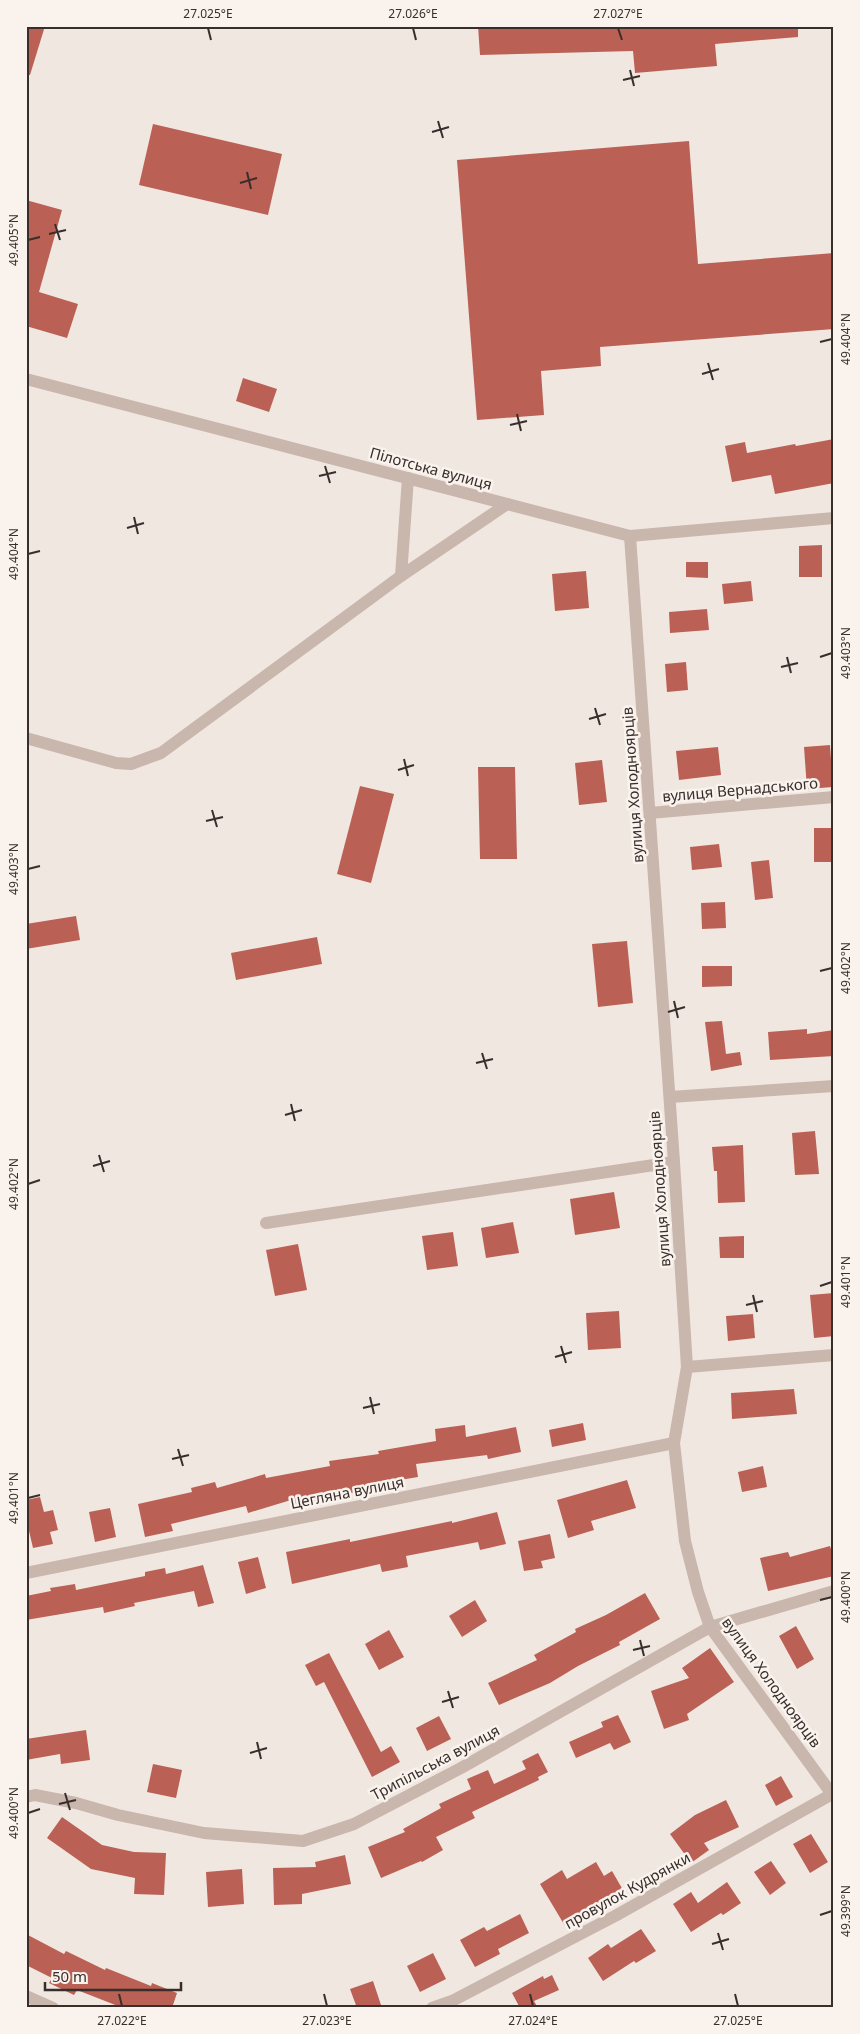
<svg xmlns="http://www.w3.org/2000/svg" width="860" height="2034" viewBox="0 0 860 2034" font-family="'Noto Sans',sans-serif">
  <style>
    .building { fill: #bb6055 }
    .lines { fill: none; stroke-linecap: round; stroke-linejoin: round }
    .minor { stroke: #c9b6ad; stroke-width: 12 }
    .ticks { fill: none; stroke: #382e2b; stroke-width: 2 }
    .labels { text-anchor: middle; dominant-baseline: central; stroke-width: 5; stroke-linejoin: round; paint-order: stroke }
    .street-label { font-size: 15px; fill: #382e2b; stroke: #f9f2ed }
    .neatline { fill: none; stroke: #382e2b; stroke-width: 2 }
    .ticks-label { font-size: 12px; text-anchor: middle; fill: #382e2b }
  </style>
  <rect width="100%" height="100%" fill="#f1e7e1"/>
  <g class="building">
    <polygon points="26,26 45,26 30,75 26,75"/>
    <polygon points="478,26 798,26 798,37 715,44 717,66 635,73 633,51 480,55"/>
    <polygon points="153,124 282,154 268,215 139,185"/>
    <polygon points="689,141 698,264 834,253 834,329 600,347 601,366 541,371 544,415 477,420 457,160"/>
    <polygon points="26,200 62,210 39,292 78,304 67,338 26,326"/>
    <polygon points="243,378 277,389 269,412 236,401"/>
    <polygon points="834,439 834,483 775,494 771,475 732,482 725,446 745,442 747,453 795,444 796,446"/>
    <polygon points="822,545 822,577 799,577 799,546"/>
    <polygon points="686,562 708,562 708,578 686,577"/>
    <polygon points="586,571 589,608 555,611 552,574"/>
    <polygon points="751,581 753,601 724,604 722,584"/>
    <polygon points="707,609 709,630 670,633 669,612"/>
    <polygon points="686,662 688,690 667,692 665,664"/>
    <polygon points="830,745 833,787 807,789 804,747"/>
    <polygon points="718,747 721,775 679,780 676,751"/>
    <polygon points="602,760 607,802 579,805 575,763"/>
    <polygon points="478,767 515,767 517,859 480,859"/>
    <polygon points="360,786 394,794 371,883 337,874"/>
    <rect x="814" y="828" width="20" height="34"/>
    <polygon points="719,844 722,867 692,870 690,847"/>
    <polygon points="769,860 773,898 755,900 751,862"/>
    <polygon points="725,902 726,928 702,929 701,903"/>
    <polygon points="76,916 80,940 26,949 26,924"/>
    <polygon points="317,937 322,964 236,980 231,953"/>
    <polygon points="627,941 633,1003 598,1007 592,944"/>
    <polygon points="702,966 732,966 732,986 702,987"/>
    <polygon points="722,1021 726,1054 740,1052 742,1065 711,1071 705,1022"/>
    <polygon points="807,1029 807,1034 834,1030 834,1056 770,1060 768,1032"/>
    <polygon points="815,1131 819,1174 795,1175 792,1133"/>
    <polygon points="743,1145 745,1202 718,1203 717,1171 714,1171 712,1147"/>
    <polygon points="614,1192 620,1228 575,1235 570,1199"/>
    <polygon points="513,1222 519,1253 486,1258 481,1228"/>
    <polygon points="453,1232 458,1266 427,1270 422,1236"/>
    <polygon points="744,1236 744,1258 720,1258 719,1237"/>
    <polygon points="298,1244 307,1290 275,1296 266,1250"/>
    <polygon points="834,1293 834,1336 814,1338 810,1295"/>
    <polygon points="619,1311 621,1348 588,1350 586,1313"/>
    <polygon points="753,1314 755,1338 728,1341 726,1316"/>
    <polygon points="794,1389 797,1414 732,1419 731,1393"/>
    <polygon points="583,1423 586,1440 552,1447 549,1430"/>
    <polygon points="465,1425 466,1437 516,1427 521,1452 488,1459 487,1455 416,1464 418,1477 364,1486 365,1491 321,1497 322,1500 292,1506 291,1500 248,1513 246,1506 171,1524 173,1531 145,1537 138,1504 192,1492 191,1488 215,1482 217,1488 265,1474 266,1478 330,1466 329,1461 379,1454 378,1451 436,1441 435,1429"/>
    <polygon points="763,1466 767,1487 742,1492 738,1472"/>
    <polygon points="627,1480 636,1508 591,1521 594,1530 568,1538 557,1500"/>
    <polygon points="40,1497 44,1512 53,1510 58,1530 50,1532 53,1544 33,1548 26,1518 26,1500"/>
    <polygon points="110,1508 116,1537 95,1542 89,1512"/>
    <polygon points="497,1512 506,1544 480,1550 478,1542 406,1556 408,1567 382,1572 380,1564 292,1584 286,1552 350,1539 350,1542 452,1521 452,1523"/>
    <polygon points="550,1534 555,1558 541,1561 543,1568 524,1571 518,1541"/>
    <polygon points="830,1546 834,1559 834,1576 768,1591 760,1558 788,1552 790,1557"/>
    <polygon points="258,1557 266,1588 246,1594 238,1562"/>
    <polygon points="203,1565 214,1603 198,1607 194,1591 134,1603 135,1606 104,1613 103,1607 26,1620 26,1596 51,1591 50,1588 75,1584 76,1590 145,1576 145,1572 165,1568 166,1574"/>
    <polygon points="645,1593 660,1619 619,1642 620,1645 578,1666 550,1683 499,1705 488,1683 537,1660 534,1655 576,1632 575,1629 606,1615"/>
    <polygon points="475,1600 487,1621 462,1637 449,1616"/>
    <polygon points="796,1626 814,1659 797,1669 779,1636"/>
    <polygon points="389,1630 404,1657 379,1670 365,1644"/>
    <polygon points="710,1648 734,1682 687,1714 689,1720 664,1729 651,1691 689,1678 682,1668"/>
    <polygon points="329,1653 381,1752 391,1746 400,1762 372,1777 324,1682 316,1686 305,1665"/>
    <polygon points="618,1715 631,1742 614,1750 610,1743 576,1758 569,1742 603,1727 601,1722"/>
    <polygon points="439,1716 451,1739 427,1751 416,1728"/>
    <polygon points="86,1730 90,1760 61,1764 60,1754 26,1760 26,1739"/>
    <polygon points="538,1753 548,1772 538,1777 539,1780 472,1812 475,1818 436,1837 443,1850 422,1862 421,1861 381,1878 368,1847 405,1832 403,1829 441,1808 439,1804 471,1789 467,1779 488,1770 494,1784 526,1769 522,1761"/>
    <polygon points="153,1764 182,1770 176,1798 147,1792"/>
    <polygon points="781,1776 793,1797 776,1806 765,1785"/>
    <polygon points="726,1800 739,1827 704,1843 709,1850 691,1863 670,1834 695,1815"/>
    <polygon points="62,1817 102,1845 134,1852 166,1853 164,1895 134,1894 135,1878 91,1869 47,1838"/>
    <polygon points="811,1834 828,1862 810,1873 793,1844"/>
    <polygon points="345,1855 351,1884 302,1894 302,1904 274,1905 273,1868 316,1867 315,1862"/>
    <polygon points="771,1861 786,1883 770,1895 754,1872"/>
    <polygon points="596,1862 604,1876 612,1871 623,1890 565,1926 540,1884 562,1870 567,1879"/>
    <polygon points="242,1869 244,1904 208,1907 206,1872"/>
    <polygon points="727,1882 741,1903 723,1915 721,1913 691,1932 673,1904 691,1892 698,1903"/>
    <polygon points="520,1914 529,1933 498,1949 500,1954 475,1967 460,1940 484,1927 487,1931"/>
    <polygon points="641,1929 656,1951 636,1963 634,1961 603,1981 588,1958 608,1944 611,1948"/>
    <polygon points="26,1934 64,1954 66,1951 105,1970 106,1968 151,1986 152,1983 177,1993 172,2008 123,2008 77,1990 74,1995 49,1983 52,1978 26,1965"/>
    <polygon points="433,1953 446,1979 420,1992 407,1966"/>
    <polygon points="552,1975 559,1990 534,2001 538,2008 520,2008 512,1993 543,1976 544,1979"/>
    <polygon points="373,1981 382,2008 357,2008 350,1989"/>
  </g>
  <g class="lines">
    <g class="minor">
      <polyline points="26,379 630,536 834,518"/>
      <polyline points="630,536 674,1162 687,1367 674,1443 685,1541 698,1592 710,1627 834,1797"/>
      <polyline points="401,576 408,478"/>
      <polyline points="26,738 116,763 131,764 161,753 401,576 507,504"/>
      <polyline points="650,813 834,797"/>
      <polyline points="670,1097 834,1086"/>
      <polyline points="266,1223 674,1162"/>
      <polyline points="687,1367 834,1355"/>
      <polyline points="26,1573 674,1443"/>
      <polyline points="26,1797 35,1795 76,1803 118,1815 204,1833 303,1841 354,1824 461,1768 710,1627 834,1591"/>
      <polyline points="26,1996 53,2008"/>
      <polyline points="432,2008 452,2001 615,1916 834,1793"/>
    </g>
  </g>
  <path class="ticks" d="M208 28 211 40M413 28 416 40M618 28 622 40M630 70 634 86M623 80 640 76M438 121 443 138M432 132 449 127M247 172 251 189M240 183 257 178M55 224 60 240M49 234 66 230M28 240 40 237M820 342 832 339M708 363 713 380M702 374 719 369M517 414 521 431M510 425 527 421M325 466 330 483M319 476 336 472M134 517 138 534M127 528 144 523M28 554 40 551M787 657 791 673M820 657 832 653M781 667 798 663M595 708 600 725M589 719 606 714M404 759 408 776M398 770 414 765M212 810 217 827M206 821 223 817M28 869 40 866M820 971 832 968M674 1001 678 1018M668 1012 685 1007M482 1053 487 1069M476 1063 493 1059M291 1104 295 1121M285 1115 302 1110M99 1155 104 1172M93 1166 110 1161M28 1184 40 1180M820 1286 832 1282M753 1295 757 1312M746 1305 763 1301M561 1346 566 1363M555 1357 572 1352M370 1397 374 1414M363 1408 380 1404M178 1449 183 1466M172 1459 189 1455M28 1498 40 1495M820 1600 832 1597M640 1640 644 1656M633 1650 650 1646M448 1691 453 1708M442 1702 459 1697M257 1742 261 1759M250 1753 267 1748M65 1793 70 1810M59 1804 76 1800M28 1813 40 1809M820 1915 832 1911M718 1933 723 1950M712 1944 729 1939M119 1994 122 2006M324 1994 327 2006M530 1994 533 2006M735 1994 738 2006"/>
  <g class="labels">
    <g class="street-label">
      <text transform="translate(431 468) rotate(15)">Пілотська вулиця</text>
      <text transform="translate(632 785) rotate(-94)">вулиця Холодноярців</text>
      <text transform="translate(740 789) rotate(-5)">вулиця Вернадського</text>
      <text transform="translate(659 1189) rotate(-94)">вулиця Холодноярців</text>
      <text transform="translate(347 1492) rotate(-11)">Цегляна вулиця</text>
      <text transform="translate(772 1682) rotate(54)">вулиця Холодноярців</text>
      <text transform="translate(435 1762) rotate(-28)">Трипільська вулиця</text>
      <text transform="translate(627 1890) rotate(-29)">провулок Кудрянки</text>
    </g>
  </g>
  <rect width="860" height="2034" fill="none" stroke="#f9f2ed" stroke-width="55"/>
  <path d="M45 1982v8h136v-8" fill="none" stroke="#382e2b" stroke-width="2.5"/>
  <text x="52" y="1982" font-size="15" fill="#382e2b" stroke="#f9f2ed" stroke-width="4" paint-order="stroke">50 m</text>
  <rect x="28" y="28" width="804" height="1978" class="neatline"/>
  <g class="ticks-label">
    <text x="208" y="18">27.025°E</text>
    <text x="413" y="18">27.026°E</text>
    <text x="618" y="18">27.027°E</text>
    <text transform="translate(14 240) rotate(-90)" y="4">49.405°N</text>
    <text transform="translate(846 339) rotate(-90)" y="4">49.404°N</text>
    <text transform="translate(14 554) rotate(-90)" y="4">49.404°N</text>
    <text transform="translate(846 653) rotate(-90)" y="4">49.403°N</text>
    <text transform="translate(14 869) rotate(-90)" y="4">49.403°N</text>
    <text transform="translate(846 968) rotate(-90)" y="4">49.402°N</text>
    <text transform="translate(14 1184) rotate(-90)" y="4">49.402°N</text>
    <text transform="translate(846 1282) rotate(-90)" y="4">49.401°N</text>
    <text transform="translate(14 1498) rotate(-90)" y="4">49.401°N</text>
    <text transform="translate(846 1597) rotate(-90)" y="4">49.400°N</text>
    <text transform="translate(14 1813) rotate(-90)" y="4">49.400°N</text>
    <text transform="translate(846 1911) rotate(-90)" y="4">49.399°N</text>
    <text x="122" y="2025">27.022°E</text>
    <text x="327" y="2025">27.023°E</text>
    <text x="533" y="2025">27.024°E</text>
    <text x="738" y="2025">27.025°E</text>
  </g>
</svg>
